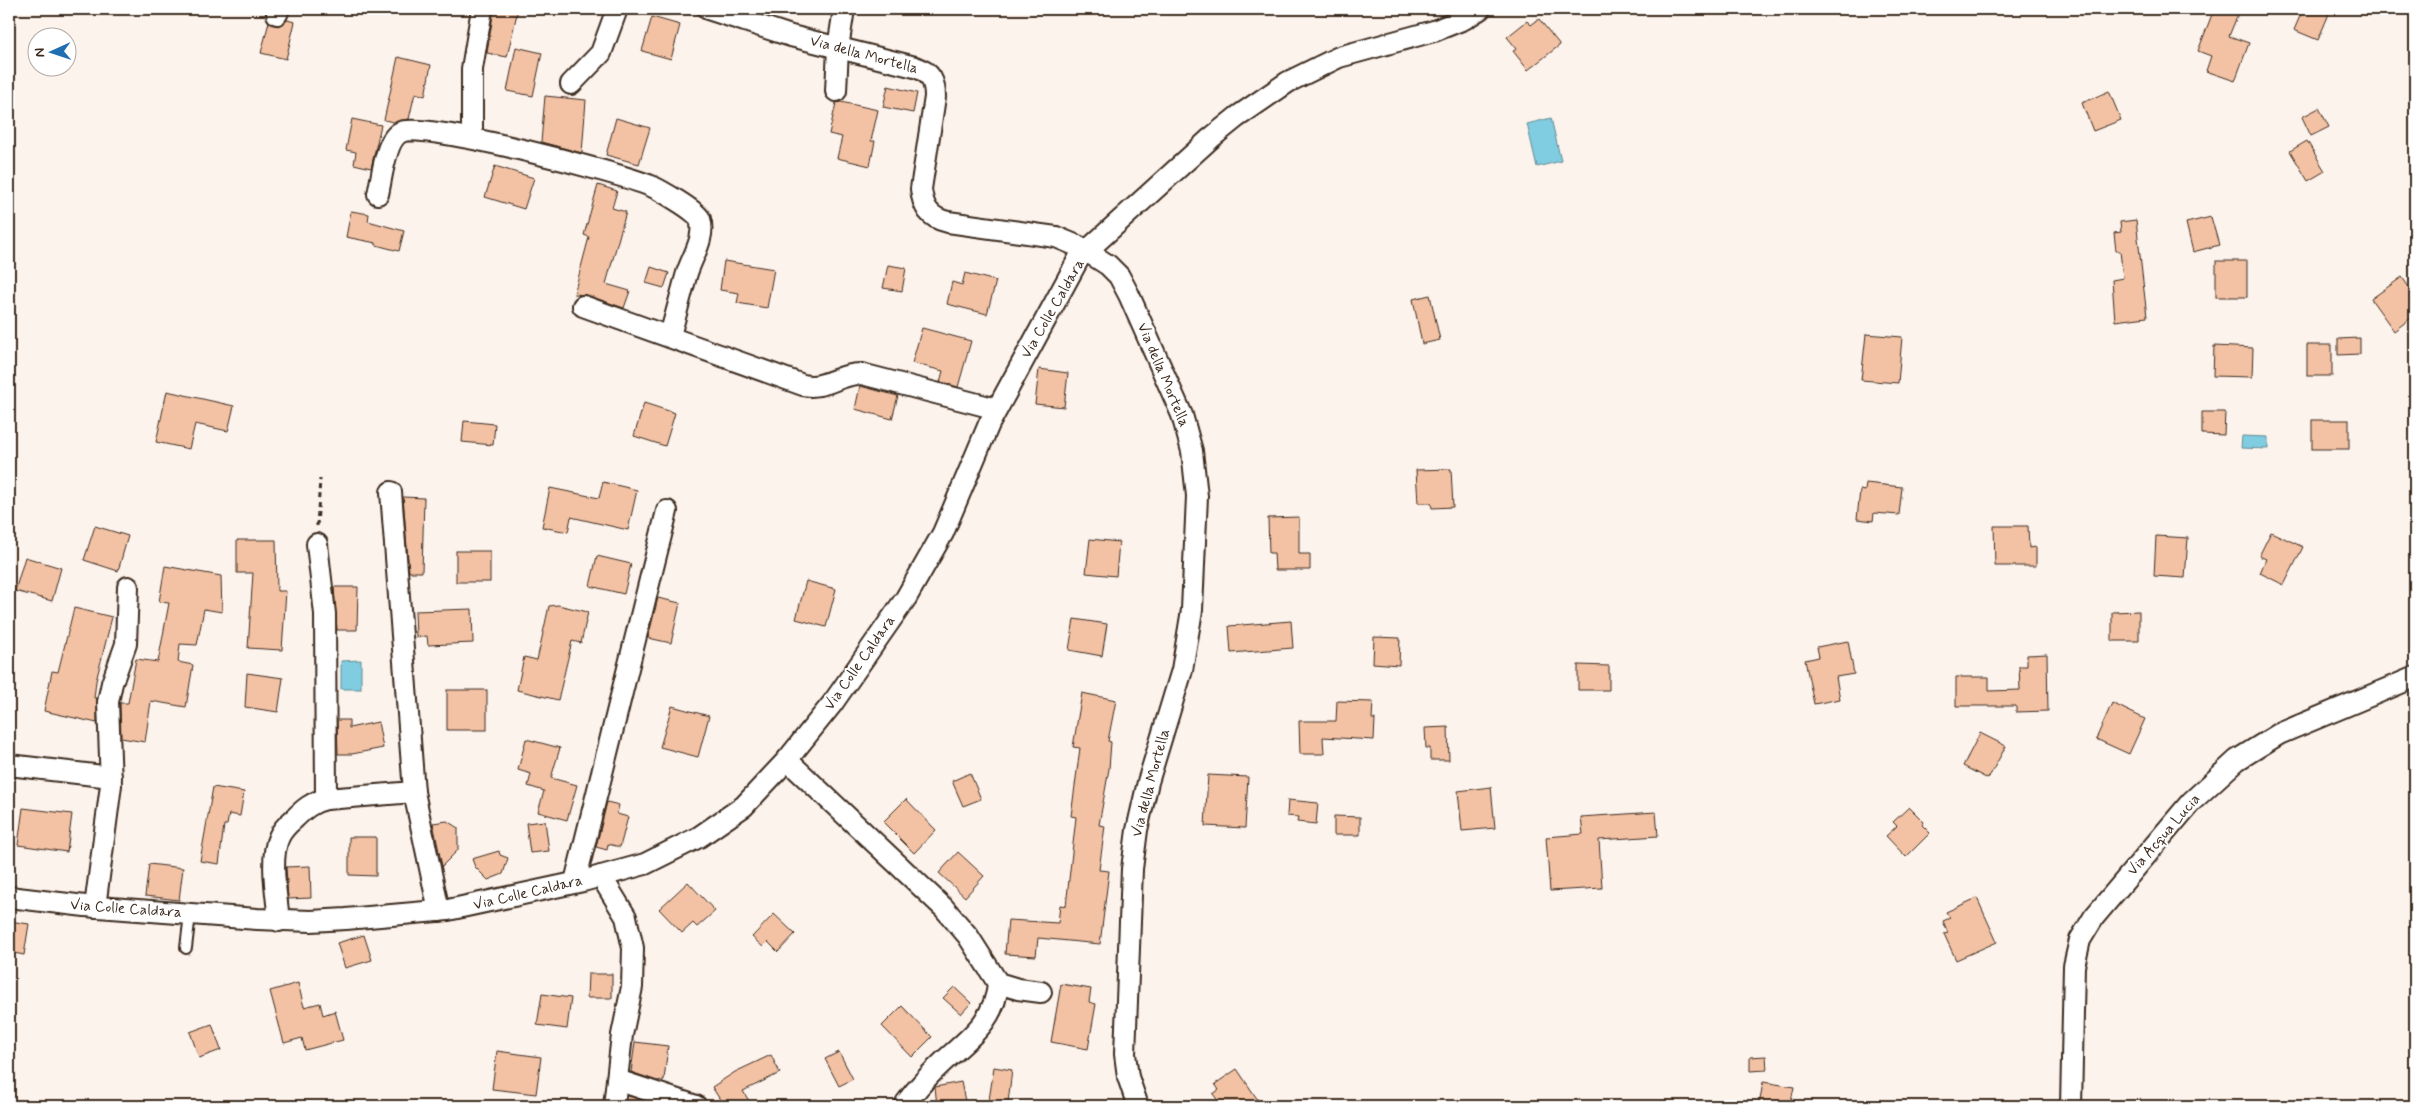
<svg xmlns="http://www.w3.org/2000/svg" width="2424" height="1115" viewBox="0 0 2424 1115" font-family="Mynerve,sans-serif">
  <style>
    .water { fill: #80cce0; stroke: #648b92 }
    .building { fill: #f3c2a4; stroke: #3b2a1e }
    .lines { fill: none; stroke-linecap: round; stroke-linejoin: round }
    .service-casing { stroke: #3b2a1e; stroke-width: 14 }
    .minor-casing { stroke: #3b2a1e; stroke-width: 24 }
    .path { stroke: #3b2a1e; stroke-width: 3; stroke-dasharray: 5 4; stroke-linecap: butt }
    .service { stroke: #fff; stroke-width: 10 }
    .minor { stroke: #fff; stroke-width: 20 }
    .labels { text-anchor: middle; dominant-baseline: central; stroke-width: 4; stroke-linejoin: round; paint-order: stroke }
    .street-label { font-size: 15px; fill: #3b2a1e; stroke: #fff }
  </style>
  <rect width="100%" height="100%" fill="#fdf3ed"/>
  <filter id="ink" filterUnits="userSpaceOnUse"><feTurbulence type="fractalNoise" baseFrequency=".02" numOctaves="2"/><feDisplacementMap in="SourceGraphic" scale="10" xChannelSelector="R" yChannelSelector="G"/><feConvolveMatrix kernelMatrix="1 2 1 2 8 2 1 2 1" color-interpolation-filters="sRGB"/></filter>
  <g filter="url(#ink)">
    <g class="water">
      <polygon points="1551,118 1561,161 1537,167 1527,124"/>
      <polygon points="2242,436 2268,437 2268,449 2241,448"/>
      <polygon points="361,660 361,689 341,689 341,661"/>
    </g>
    <g class="building">
      <polygon points="494,9 518,9 507,57 487,53"/>
      <polygon points="2214,9 2240,9 2229,36 2249,43 2235,81 2206,71 2211,56 2198,51"/>
      <polygon points="2303,9 2331,9 2318,40 2294,30"/>
      <polygon points="652,17 680,25 671,59 642,51"/>
      <polygon points="1539,19 1560,45 1528,70 1513,51 1517,49 1507,37 1527,21 1531,25"/>
      <polygon points="287,20 295,22 286,59 261,53 269,22 278,26"/>
      <polygon points="516,47 542,53 533,96 507,91"/>
      <polygon points="398,57 431,65 425,96 415,93 409,119 394,122 384,120"/>
      <polygon points="888,86 917,93 913,113 883,107"/>
      <polygon points="2109,91 2121,120 2093,131 2082,103"/>
      <polygon points="545,96 586,100 582,153 541,142"/>
      <polygon points="841,102 878,110 871,141 875,141 870,166 837,158 842,137 829,134 836,103"/>
      <polygon points="2319,108 2329,127 2311,136 2302,117"/>
      <polygon points="616,118 650,128 639,164 606,155"/>
      <polygon points="352,119 381,125 371,168 354,164 356,152 346,150"/>
      <polygon points="2307,141 2325,171 2308,181 2290,151"/>
      <polygon points="495,166 534,178 524,209 485,197"/>
      <polygon points="598,185 617,191 612,208 626,212 606,284 630,291 624,308 587,295 574,294 589,237 584,235"/>
      <polygon points="351,211 369,214 368,221 404,231 399,251 376,245 376,243 346,237"/>
      <polygon points="2211,217 2219,245 2193,252 2186,223"/>
      <polygon points="2136,220 2147,317 2115,321 2112,280 2123,278 2120,251 2116,251 2114,233 2121,232 2120,222"/>
      <polygon points="724,261 774,269 767,308 737,303 739,293 720,290"/>
      <rect x="2216" y="261" width="31" height="36"/>
      <polygon points="888,265 906,268 902,291 883,288"/>
      <polygon points="651,267 669,273 664,288 646,283"/>
      <polygon points="965,273 996,281 987,314 947,304 952,282 962,285"/>
      <polygon points="2402,277 2415,296 2415,315 2394,331 2371,299"/>
      <polygon points="1430,295 1440,340 1422,344 1413,299"/>
      <polygon points="922,328 971,341 958,387 940,382 943,371 912,363"/>
      <polygon points="1866,334 1902,337 1898,383 1861,380"/>
      <polygon points="2360,338 2360,354 2338,355 2338,339"/>
      <rect x="2307" y="345" width="25" height="31"/>
      <polygon points="2214,346 2253,348 2252,377 2213,376"/>
      <polygon points="1039,369 1068,373 1064,407 1035,404"/>
      <polygon points="860,386 898,396 892,419 855,409"/>
      <polygon points="167,391 234,406 228,431 195,424 189,449 156,442"/>
      <polygon points="644,403 675,413 665,446 634,436"/>
      <polygon points="2202,412 2225,412 2224,435 2202,434"/>
      <rect x="2312" y="420" width="37" height="29"/>
      <polygon points="464,421 495,424 493,445 462,442"/>
      <polygon points="1451,469 1453,507 1432,508 1431,503 1418,503 1416,470"/>
      <polygon points="603,482 637,490 628,530 571,517 568,532 542,527 550,488 599,498"/>
      <polygon points="1866,483 1902,487 1899,515 1874,513 1873,521 1857,519 1860,490 1865,491"/>
      <polygon points="403,497 424,498 422,572 409,572"/>
      <polygon points="1299,517 1299,554 1310,554 1310,570 1275,570 1274,553 1269,553 1268,518"/>
      <polygon points="95,526 128,536 118,571 84,560"/>
      <polygon points="1994,526 2028,526 2029,548 2036,547 2036,566 1995,566"/>
      <polygon points="2271,532 2303,547 2284,585 2260,573 2266,559 2259,556"/>
      <polygon points="2156,536 2188,538 2185,578 2154,576"/>
      <polygon points="1090,539 1119,542 1116,576 1086,573"/>
      <polygon points="237,540 276,540 277,591 286,591 282,650 248,648 253,573 237,573"/>
      <rect x="456" y="551" width="34" height="31"/>
      <polygon points="597,556 631,564 624,594 590,586"/>
      <polygon points="25,557 61,568 52,601 15,591"/>
      <polygon points="165,566 221,576 222,612 204,609 197,645 180,644 178,662 193,665 186,707 151,701 145,742 121,738 120,703 128,703 136,659 158,662 169,603 159,602"/>
      <polygon points="806,581 836,589 826,627 796,619"/>
      <polygon points="334,587 358,587 357,630 337,630"/>
      <polygon points="658,598 680,603 671,643 648,638"/>
      <polygon points="558,605 588,612 581,643 572,641 558,700 517,690 524,657 537,660 549,606"/>
      <polygon points="74,608 112,617 96,681 94,698 97,698 97,723 44,711 52,671 58,672"/>
      <polygon points="472,609 473,643 428,645 427,636 416,637 415,611"/>
      <polygon points="2139,611 2139,641 2112,641 2112,612"/>
      <polygon points="1074,619 1107,624 1102,656 1069,650"/>
      <polygon points="1291,621 1293,648 1231,653 1229,626"/>
      <polygon points="1374,637 1400,638 1399,665 1373,663"/>
      <polygon points="1848,641 1854,674 1836,677 1840,699 1814,704 1805,660 1819,657 1817,647"/>
      <polygon points="2047,654 2048,711 2016,712 2016,706 1956,706 1956,677 1989,677 1989,691 2020,690 2019,666 2027,666 2027,655"/>
      <polygon points="1578,665 1609,666 1609,690 1578,690"/>
      <polygon points="247,673 283,678 278,712 245,707"/>
      <rect x="447" y="690" width="40" height="40"/>
      <polygon points="1082,693 1116,700 1108,741 1111,742 1109,769 1099,825 1105,826 1099,870 1109,871 1100,944 1038,938 1036,956 1005,954 1008,920 1058,923 1060,905 1066,906 1076,817 1071,816 1080,748 1073,747"/>
      <polygon points="1337,701 1373,702 1372,719 1375,719 1374,740 1323,737 1324,754 1300,754 1299,721 1336,721"/>
      <polygon points="2112,703 2145,719 2129,754 2096,739"/>
      <polygon points="672,706 709,716 698,757 660,747"/>
      <polygon points="337,720 349,720 349,728 378,722 383,748 352,754 338,754"/>
      <polygon points="1448,727 1449,760 1430,760 1430,748 1426,748 1425,728"/>
      <polygon points="1980,733 2006,746 1988,779 1963,766"/>
      <polygon points="526,739 560,748 551,778 577,785 567,820 538,812 544,791 528,786 531,774 518,770"/>
      <polygon points="970,773 981,799 963,806 952,781"/>
      <polygon points="1208,775 1248,777 1245,828 1205,826"/>
      <polygon points="213,787 244,792 240,816 229,814 227,825 224,825 219,864 200,861"/>
      <polygon points="1491,787 1495,828 1462,831 1458,791"/>
      <polygon points="906,799 936,830 914,853 883,822"/>
      <polygon points="1288,800 1318,803 1316,824 1297,822 1298,817 1287,816"/>
      <polygon points="607,802 619,805 617,814 628,817 620,847 608,844 607,850 596,847"/>
      <polygon points="1909,807 1924,822 1922,825 1930,833 1906,857 1886,836 1897,826 1893,822"/>
      <polygon points="23,808 72,814 67,852 18,845"/>
      <polygon points="1656,812 1658,836 1599,840 1602,888 1550,891 1546,837 1583,834 1581,817"/>
      <polygon points="1334,816 1360,817 1360,835 1334,835"/>
      <polygon points="447,821 458,828 458,850 442,866 433,823"/>
      <polygon points="545,821 549,851 530,853 526,823"/>
      <polygon points="349,837 376,837 376,876 349,875"/>
      <polygon points="499,851 500,855 508,858 503,874 488,880 475,867 472,859"/>
      <polygon points="958,852 984,876 965,897 939,873"/>
      <polygon points="149,864 183,868 179,900 145,896"/>
      <polygon points="310,866 311,898 288,899 286,867"/>
      <polygon points="688,882 715,911 697,927 693,923 682,933 659,909"/>
      <polygon points="1977,898 1997,942 1956,960 1944,934 1948,933 1943,921 1950,918 1946,912"/>
      <polygon points="774,914 795,934 778,952 768,942 763,947 752,937"/>
      <polygon points="9,921 29,924 24,955 9,952"/>
      <polygon points="364,935 372,960 345,968 337,943"/>
      <polygon points="588,974 612,974 612,998 587,998"/>
      <polygon points="298,983 304,1007 320,1003 323,1015 335,1011 343,1040 305,1050 302,1038 284,1043 270,991"/>
      <polygon points="1061,984 1091,989 1089,1002 1096,1004 1088,1049 1051,1042"/>
      <polygon points="954,987 971,1003 961,1014 943,998"/>
      <polygon points="542,994 571,998 567,1029 537,1025"/>
      <polygon points="902,1006 932,1037 912,1057 882,1026"/>
      <polygon points="212,1024 221,1050 199,1058 190,1032"/>
      <polygon points="635,1042 668,1046 664,1080 657,1081 631,1072"/>
      <polygon points="497,1051 541,1057 536,1094 492,1089"/>
      <polygon points="839,1052 853,1079 839,1086 825,1059"/>
      <polygon points="771,1055 780,1073 743,1091 752,1106 724,1106 712,1087 735,1072"/>
      <polygon points="1766,1056 1767,1070 1750,1071 1750,1057"/>
      <polygon points="994,1067 1012,1070 1008,1102 989,1100"/>
      <polygon points="1237,1069 1262,1106 1222,1106 1213,1094 1219,1090 1215,1084"/>
      <polygon points="961,1082 966,1106 937,1106 935,1087"/>
      <polygon points="1763,1082 1794,1087 1790,1106 1759,1106"/>
      <polygon points="629,1096 654,1105 654,1106 628,1106"/>
    </g>
    <g class="lines">
      <g class="service-casing">
        <polyline id="service" points="186,948 190,914"/>
      </g>
      <g class="minor-casing">
        <g id="minor">
          <path d="M708 9 791 36 915 67C931 72 935 82 935 97L921 189C923 207 929 218 948 222L1056 237 1080 247 1108 265 1119 276 1129 295 1182 415 1192 451 1197 496 1192 610 1182 670 1148 782 1137 830 1132 869 1125 1054 1128 1077 1138 1106"/>
          <polyline points="277,14 279,9"/>
          <polyline points="571,84 601,53 617,9"/>
          <polyline points="836,91 838,48 844,9"/>
          <polyline points="472,138 472,69 482,9"/>
          <path d="M378 194C382 178 385 139 401 132 424 121 620 173 651 186 660 190 697 211 700 219 706 237 692 257 687 273 681 294 676 315 670 335"/>
          <path d="M583 306 803 385C825 390 840 373 862 374L997 409"/>
          <polyline points="391,492 414,792"/>
          <polyline points="317,544 325,614 326,799 414,792 439,911"/>
          <polyline points="787,760 944,908 968,936 998,983 1018,989 1041,992"/>
          <polyline points="9,765 111,777"/>
          <polyline points="601,876 626,917 633,948 632,987 622,1035 614,1106"/>
          <polyline points="575,882 667,511"/>
          <polyline points="9,897 85,906 257,919 311,921 346,919 448,910 583,881 645,864 699,837 744,806 787,760 832,704 906,598 943,533 989,424 1079,258 1211,138 1237,117 1288,82 1339,57 1434,31 1464,19 1480,9"/>
          <polyline points="95,907 111,785 108,702 112,683 126,644 128,587"/>
          <path d="M279 921C277 897 269 858 279 837 282 830 288 824 294 819 304 809 312 802 326 799"/>
          <polyline points="617,1080 696,1106"/>
          <path d="M906 1103C917 1088 929 1075 943 1062 968 1039 996 1020 998 983"/>
          <polyline points="2071,1106 2074,966 2080,940 2094,917 2191,802 2237,760 2279,734 2415,677"/>
        </g>
      </g>
      <polyline class="path" points="317,526 320,479"/>
      <use href="#service" class="service"/>
      <use href="#minor" class="minor"/>
    </g>
  </g>
  <g class="labels">
    <g class="street-label">
      <text transform="translate(864 55) rotate(15)">Via della Mortella</text>
      <text transform="translate(1053 309) rotate(-60)">Via Colle Caldara</text>
      <text transform="translate(1163 375) rotate(67)">Via della Mortella</text>
      <text transform="translate(860 663) rotate(-55)">Via Colle Caldara</text>
      <text transform="translate(1151 783) rotate(-75)">Via della Mortella</text>
      <text transform="translate(2164 835) rotate(-49)">Via Acqua Lucia</text>
      <text transform="translate(528 893) rotate(-13)">Via Colle Caldara</text>
      <text transform="translate(126 909) rotate(4)">Via Colle Caldara</text>
    </g>
  </g>
  <rect width="2424" height="1115" fill="none" stroke="#fff" stroke-width="30"/>
  <rect x="15" y="15" width="2394" height="1085" fill="none" stroke="#3b2a1e" stroke-width="2" filter="url(#ink)"/>
  <g transform="translate(52 52) rotate(267)"><circle r="24" fill="#ffffff" stroke="#b1aaa5"/>
  <path d="M0-4L9 19L0 12L-9 19Z" fill="#1f6fb2"/>
  <text y="-8" font-size="14" font-weight="bold" text-anchor="middle" fill="#3b2a1e">N</text>
  </g>
</svg>
